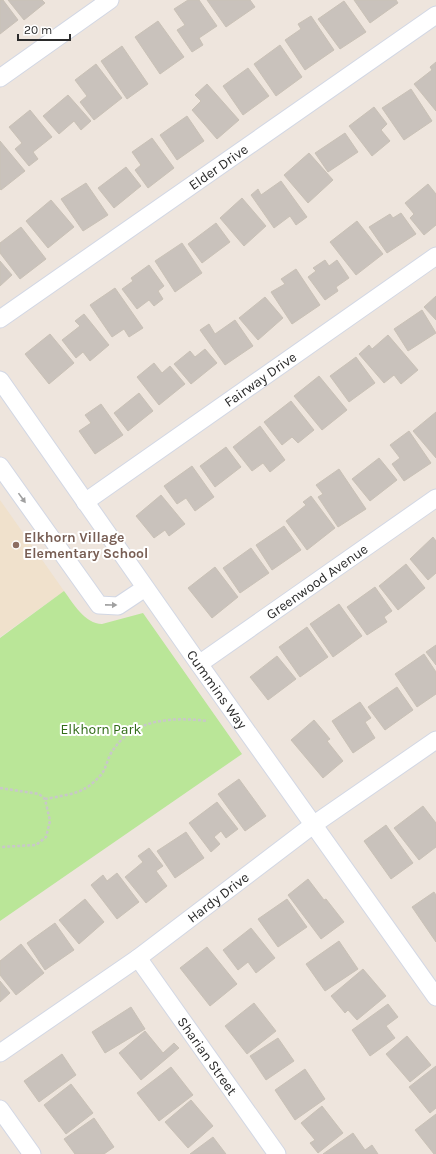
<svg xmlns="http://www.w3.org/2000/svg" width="436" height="1154" viewBox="0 0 436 1154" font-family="Karla,sans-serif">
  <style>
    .education { fill: #f0e1cc }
    .green { fill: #bae698 }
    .building { fill: #c9c2bc; stroke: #c9c1b6 }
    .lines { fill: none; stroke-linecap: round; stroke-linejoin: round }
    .minor-casing { stroke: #d2d7e4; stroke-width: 19 }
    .path { stroke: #c8c8c8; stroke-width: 2.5; stroke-dasharray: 3 2; stroke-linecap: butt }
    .minor { stroke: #fff; stroke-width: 17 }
    .oneway { fill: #a0a0a0 }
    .education-dot { fill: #8d6e63; stroke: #fff; stroke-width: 1.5 }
    .labels { text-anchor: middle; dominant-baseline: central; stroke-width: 4; stroke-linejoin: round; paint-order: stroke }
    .street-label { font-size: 14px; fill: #2b2b2b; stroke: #fff }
    .education-label { font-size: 14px; font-weight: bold; fill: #785e54; stroke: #fff; text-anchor: start }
    .park-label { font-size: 14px; fill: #316c18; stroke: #fff }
  </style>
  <rect width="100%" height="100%" fill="#eee5dd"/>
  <polygon class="education" points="0,500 64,591 0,637"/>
  <path class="green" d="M64 591C73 603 85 624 102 624L143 613 242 754 0 921V638Z"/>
  <g class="building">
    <polygon points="0,0 3,0 18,20 0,34"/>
    <polygon points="8,0 42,0 45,3 24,20"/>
    <polygon points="188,0 199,0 217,26 199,38 203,45 192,52 177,30 185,25 174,9"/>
    <polygon points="207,0 250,0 255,7 226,27"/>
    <polygon points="354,0 396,0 398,3 370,23"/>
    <polygon points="344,1 366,32 340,49 318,19"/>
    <polygon points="311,16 334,50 305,70 285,40 301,29 298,24"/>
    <polygon points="158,21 184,57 160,74 135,37"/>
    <polygon points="280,45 302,77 276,96 254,64"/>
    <polygon points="122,46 148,84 127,99 101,61"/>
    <polygon points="436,62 436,111 414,84 432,70 430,67"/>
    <polygon points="96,64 122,98 94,120 80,102 87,96 75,80"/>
    <polygon points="248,68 269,96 243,115 223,86"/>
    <polygon points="207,84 239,120 217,139 192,110 201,101 195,95"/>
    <polygon points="411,89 432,121 404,140 382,108"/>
    <polygon points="68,95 91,121 81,130 74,121 59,134 43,116"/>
    <polygon points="374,107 387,124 381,130 390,141 372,156 349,126"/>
    <polygon points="30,110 52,137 33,152 38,159 29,166 15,149 22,143 9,127"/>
    <polygon points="187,116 204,141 177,160 160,135"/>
    <polygon points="345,133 358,152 328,172 315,153"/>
    <polygon points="152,138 174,168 148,188 135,170 141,165 132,152"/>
    <polygon points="0,141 25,171 1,190 0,189"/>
    <polygon points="309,153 333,180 308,203 284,175"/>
    <polygon points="126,167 141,186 114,208 98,188"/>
    <polygon points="281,181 307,217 296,225 290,216 274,228 251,195 258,189 261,195"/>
    <polygon points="86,183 108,215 83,231 61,199"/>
    <polygon points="428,184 436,194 436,225 424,235 410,218 414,214 405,203"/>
    <polygon points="242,198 266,226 244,246 220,218"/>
    <polygon points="51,200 74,227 48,248 26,221"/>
    <polygon points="401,213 416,234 387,253 369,227 390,214 393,218"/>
    <polygon points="357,221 383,254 356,275 330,242"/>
    <polygon points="216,223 230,242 202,263 188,244"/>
    <polygon points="21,227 46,259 20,279 0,253 0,243"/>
    <polygon points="182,243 202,273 175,292 155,261"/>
    <polygon points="325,260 329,266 337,260 349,278 336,287 338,291 325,300 308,277 316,271 313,268"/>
    <polygon points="0,261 12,275 0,286"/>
    <polygon points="149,265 164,286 158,291 163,299 154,306 149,300 137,309 122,289 133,281 131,278"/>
    <polygon points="296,269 320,305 292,324 271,292 285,284 281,279"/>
    <polygon points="115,288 143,328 129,337 124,329 112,337 90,305"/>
    <polygon points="436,296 436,320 424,307"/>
    <polygon points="265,297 283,318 258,340 239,318"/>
    <polygon points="422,310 436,333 408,351 394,329"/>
    <polygon points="84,314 109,345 90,361 83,352 76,358 62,340 80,326 75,321"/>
    <polygon points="235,320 253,346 225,365 200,330 209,324 215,334"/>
    <polygon points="50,334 74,363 49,384 25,354"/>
    <polygon points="388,335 418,370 401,384 394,375 384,383 359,354 369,345 372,349"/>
    <polygon points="205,349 217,363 191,384 174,364 190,351 195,357"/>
    <polygon points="356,357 375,383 349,402 330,376"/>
    <polygon points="154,363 162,373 170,366 185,384 159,405 137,377"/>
    <polygon points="319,376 347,410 322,430 294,396"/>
    <polygon points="139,393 153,411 128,431 114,413"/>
    <polygon points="291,401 314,430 298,443 292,437 282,445 264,422"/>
    <polygon points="101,404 123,435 95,454 79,431 91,423 85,415"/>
    <polygon points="436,412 436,458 413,431"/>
    <polygon points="260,426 285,460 270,472 263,463 252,471 233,447"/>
    <polygon points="409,431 431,463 404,481 392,464 400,458 390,445"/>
    <polygon points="226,447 241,467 215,487 200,466"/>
    <polygon points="379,458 397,480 370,501 352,479"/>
    <polygon points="192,466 214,497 195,511 186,498 177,504 164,486"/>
    <polygon points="339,469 366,509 338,527 318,497 323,494 316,485"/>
    <polygon points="161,495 185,524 169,536 165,530 154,538 136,516"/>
    <polygon points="311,496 335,528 307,550 286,521 306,505 303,502"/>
    <polygon points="284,526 301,550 272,570 256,545"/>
    <polygon points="433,537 436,541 436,573 428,580 410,559"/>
    <polygon points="251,548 269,573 240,593 223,568"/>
    <polygon points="406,564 425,588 398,610 379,586"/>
    <polygon points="215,567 238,597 212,618 188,588"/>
    <polygon points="375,587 392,611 384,617 387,622 367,635 347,607"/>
    <polygon points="339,604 362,636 333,657 310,624"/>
    <polygon points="307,627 328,657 300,677 279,647"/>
    <polygon points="436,645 436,665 426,652"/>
    <polygon points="424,654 436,672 436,694 417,707 395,674"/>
    <polygon points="277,656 296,679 268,700 250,677"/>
    <polygon points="397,687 413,710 385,730 368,707"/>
    <polygon points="360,702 371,718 365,722 375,738 353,753 332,721"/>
    <polygon points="314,720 330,739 327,741 343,761 323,778 291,740"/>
    <polygon points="239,779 266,816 245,831 218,794"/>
    <polygon points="217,802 238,829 226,838 221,831 214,837 220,844 211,852 189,823"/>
    <polygon points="423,806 436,823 436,847 419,860 394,828"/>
    <polygon points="386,825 413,863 391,879 364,841"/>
    <polygon points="186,832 204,858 175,878 157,851"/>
    <polygon points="149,848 163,866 156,871 167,886 146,903 125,877 143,862 138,856"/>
    <polygon points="117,873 139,902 117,919 91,885 103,875 107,881"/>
    <polygon points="308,879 324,900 326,899 344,922 321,939 288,895"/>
    <polygon points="434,892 436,895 436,942 412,907"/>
    <polygon points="85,899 104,922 79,944 59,920"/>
    <polygon points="287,899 307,927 278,947 258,919"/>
    <polygon points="55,923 74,950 45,970 27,943"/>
    <polygon points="251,928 275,958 256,973 248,962 238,970 223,950"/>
    <polygon points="339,941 358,969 325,991 306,964"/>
    <polygon points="21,944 44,973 16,995 0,975 0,961"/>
    <polygon points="207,947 237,984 210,1006 180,968"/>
    <polygon points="363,969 386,996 357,1020 348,1010 345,1013 331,996"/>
    <polygon points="0,981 10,993 0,1002"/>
    <polygon points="254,1003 276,1031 247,1054 225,1026"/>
    <polygon points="388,1004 398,1017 386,1026 395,1038 370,1056 352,1030"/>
    <polygon points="131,1007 145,1029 105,1053 92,1032"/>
    <polygon points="145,1031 163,1053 174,1043 179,1048 141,1080 119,1053"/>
    <polygon points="407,1036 431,1065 410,1082 386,1054"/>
    <polygon points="278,1038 294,1061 266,1080 250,1056"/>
    <polygon points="62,1054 76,1075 39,1102 24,1081"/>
    <polygon points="436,1066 436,1108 430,1113 409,1087"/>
    <polygon points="171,1067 193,1095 159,1121 137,1093"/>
    <polygon points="305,1069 325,1099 295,1120 275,1090"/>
    <polygon points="71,1084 93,1113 66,1134 44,1105"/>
    <polygon points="191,1100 213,1126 188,1148 165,1122"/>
    <polygon points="322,1106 343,1133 318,1153 310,1143 315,1140 301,1123"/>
    <polygon points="436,1114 436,1154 434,1154 415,1130"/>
    <polygon points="94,1118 114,1147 104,1154 75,1154 64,1139"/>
    <polygon points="353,1133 365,1150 372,1145 378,1154 323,1154"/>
    <polygon points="213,1137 226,1154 190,1154"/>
  </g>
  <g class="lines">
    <g class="minor-casing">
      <g id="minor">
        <polyline points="0,78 110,0"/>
        <path id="s1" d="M0 319 436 15"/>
        <path id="s2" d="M0 380 199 664 436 997"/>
        <polyline points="0,466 99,605 118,606 145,588"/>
        <path id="s3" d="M85 502 436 256"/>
        <path id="s4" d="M199 664 436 498"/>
        <path id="s5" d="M138 958 277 1154"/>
        <path id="s6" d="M0 1053 138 958 313 825 436 740"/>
        <polyline points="0,1109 32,1154"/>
      </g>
    </g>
    <g class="path">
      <polyline points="0,788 39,794 45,799 50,821 46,837 36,845 0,847"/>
      <path d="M45 799C56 797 76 794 84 789 90 786 99 778 103 772 107 765 108 757 113 750 135 718 173 717 208 721"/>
    </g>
    <use href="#minor" class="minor"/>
  </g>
  <defs><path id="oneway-solid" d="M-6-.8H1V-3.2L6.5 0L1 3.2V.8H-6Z"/></defs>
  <g class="oneway">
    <use href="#oneway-solid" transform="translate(22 498) rotate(54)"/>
    <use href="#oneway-solid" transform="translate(111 605) rotate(1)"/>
  </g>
  <circle class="education-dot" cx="16" cy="545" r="4"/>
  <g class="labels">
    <g class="street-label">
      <text stroke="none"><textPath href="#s1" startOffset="266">Elder Drive</textPath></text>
      <text stroke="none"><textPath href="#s3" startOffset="214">Fairway Drive</textPath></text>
      <text stroke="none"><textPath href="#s4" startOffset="144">Greenwood Avenue</textPath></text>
      <text stroke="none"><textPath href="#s2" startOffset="378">Cummins Way</textPath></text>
      <text stroke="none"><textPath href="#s6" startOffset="268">Hardy Drive</textPath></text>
      <text stroke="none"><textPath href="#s5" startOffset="120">Sharian Street</textPath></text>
    </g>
    <g class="education-label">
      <text x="24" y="537">Elkhorn Village<tspan x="24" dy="16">Elementary School</tspan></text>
    </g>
    <g class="park-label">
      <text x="101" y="729">Elkhorn Park</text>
    </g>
  </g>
  <path d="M18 34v6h52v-6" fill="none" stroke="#2b2b2b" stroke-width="2"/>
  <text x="24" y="34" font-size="12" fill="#2b2b2b" stroke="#ffffff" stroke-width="3" paint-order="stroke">20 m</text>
</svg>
